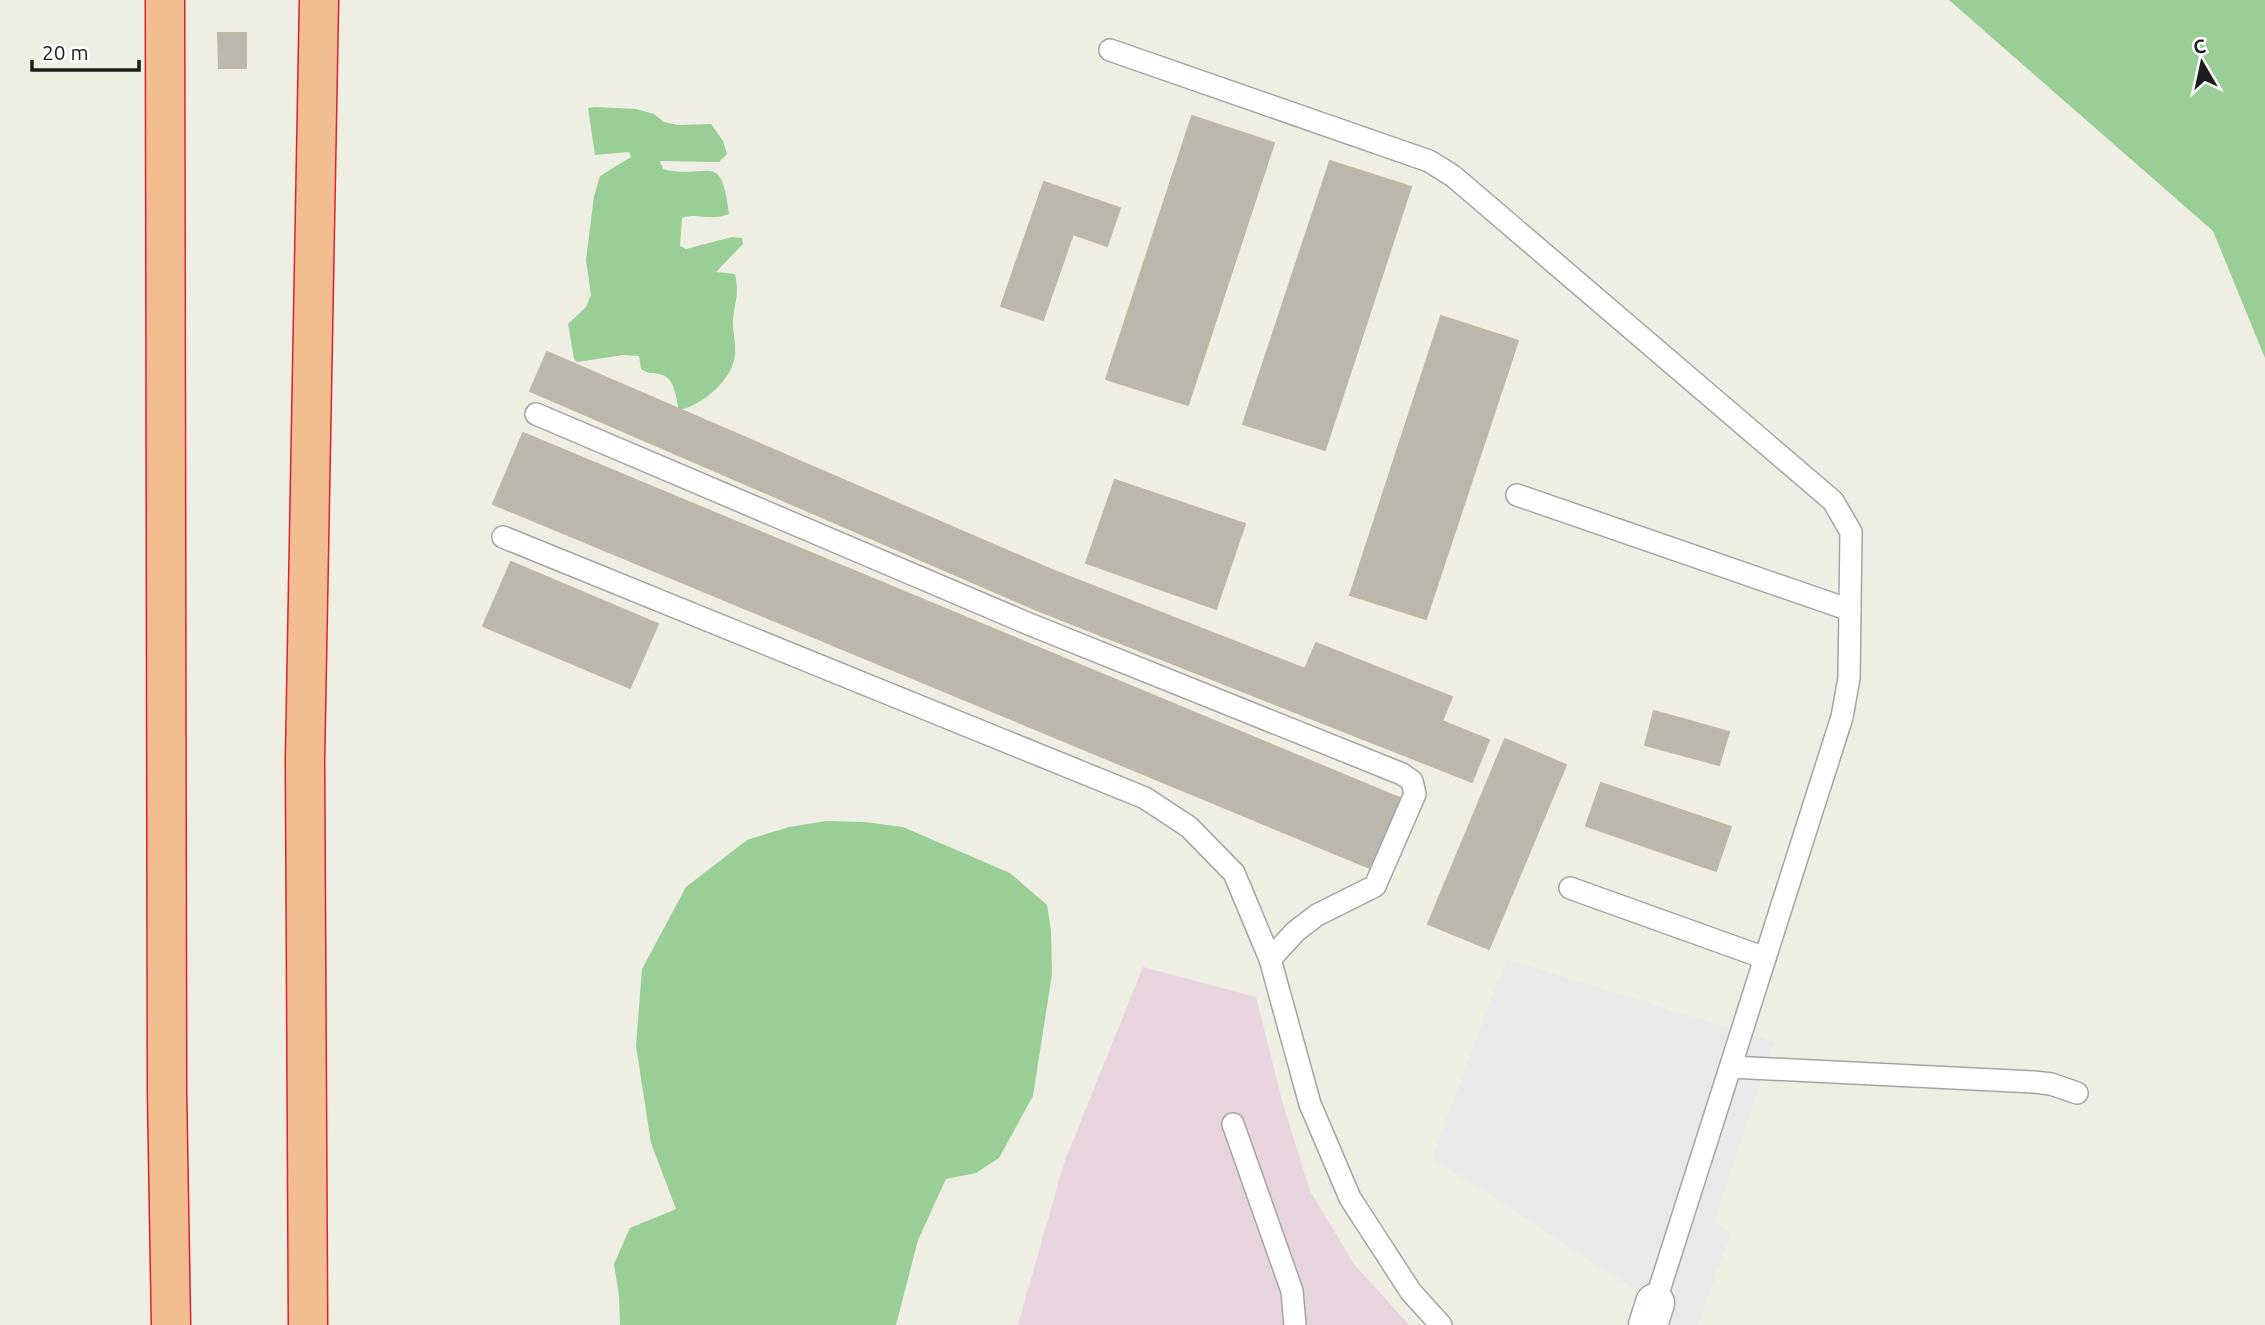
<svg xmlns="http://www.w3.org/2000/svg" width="2265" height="1325" viewBox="0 0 2265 1325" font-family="Ubuntu,sans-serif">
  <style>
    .industrial { fill: #e8d4df }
    .forest { fill: #99cf96 }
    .parking { fill: #e9e9e9 }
    .building { fill: #bbb7ac; stroke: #c0b8a5; stroke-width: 2 }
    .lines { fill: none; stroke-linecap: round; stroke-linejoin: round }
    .service-casing { stroke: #a4a4a4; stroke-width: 24 }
    .minor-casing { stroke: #a4a4a4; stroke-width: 41 }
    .trunk-casing { stroke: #db2131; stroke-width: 41 }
    .service { stroke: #fff; stroke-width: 21 }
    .minor { stroke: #fff; stroke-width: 38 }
    .trunk { stroke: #f2be90; stroke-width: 38 }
  </style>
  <rect width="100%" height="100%" fill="#efeee3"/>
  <polygon class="industrial" points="1143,967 1256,997 1282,1101 1310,1191 1354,1264 1409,1325 1018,1325 1064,1163"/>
  <g class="forest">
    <polygon points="1949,0 2265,0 2265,358 2213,231"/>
    <path d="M594 107 636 109 654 114 664 122 678 125 711 124 723 141 727 154 719 162 660 161 663 169C708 181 721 147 729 214 710 222 699 212 682 218L680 246 686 249 732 237 742 238 743 244 716 272 735 274C740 297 734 302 733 322 733 333 736 345 735 355 733 379 702 406 679 410 676 398 675 380 663 375 654 372 649 375 641 369L639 356 623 355 577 362 574 359 568 324 586 307 591 295 586 260 594 196 600 176 631 157 629 152 595 155 588 108Z"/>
    <polygon points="826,821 864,822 903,827 1010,873 1047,905 1051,930 1052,974 1033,1096 999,1158 976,1173 946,1179 918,1240 896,1325 620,1325 619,1296 614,1264 630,1228 676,1209 651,1143 636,1046 642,969 686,887 747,840 789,827"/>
  </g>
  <polygon class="parking" points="1506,959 1774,1042 1715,1220 1730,1234 1698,1325 1660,1325 1665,1309 1432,1158"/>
  <g class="building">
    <polygon points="218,33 246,33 246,68 219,68"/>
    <polygon points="1192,116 1274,143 1188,405 1106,379"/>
    <polygon points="1330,161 1411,187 1325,450 1243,424"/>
    <polygon points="1044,182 1120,208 1107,246 1073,234 1043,320 1001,306"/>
    <polygon points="1441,316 1518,341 1426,619 1350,595"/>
    <polygon points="547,352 1052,570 1305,669 1316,643 1452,697 1442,721 1489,740 1472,782 1037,610 530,391"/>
    <polygon points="523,433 1402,799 1372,869 493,504"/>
    <polygon points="1115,480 1245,524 1216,609 1086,563"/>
    <polygon points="511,562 658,624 630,688 483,626"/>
    <polygon points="1654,711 1729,732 1719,765 1645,745"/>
    <polygon points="1505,739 1566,765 1489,949 1428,924"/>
    <polygon points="1601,783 1731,827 1716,871 1586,826"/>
  </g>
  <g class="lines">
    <g class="service-casing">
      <g id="service">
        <polyline points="1110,50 1429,161 1453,176 1833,501 1851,532 1849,678 1842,717 1655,1303"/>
        <polyline points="536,414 1029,624 1402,774 1412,781 1415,794 1375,886 1317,915 1296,931 1270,959"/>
        <polyline points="1517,495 1850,610"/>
        <polyline points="503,537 1145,798 1189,827 1234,873 1270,959 1310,1104 1350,1198 1411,1292 1441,1325"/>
        <polyline points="1570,888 1765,958"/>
        <polyline points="1731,1067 2034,1082 2051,1084 2077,1093"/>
        <polyline points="1233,1124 1292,1291 1295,1325"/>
      </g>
    </g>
    <g class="minor-casing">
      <polyline id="minor" points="1648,1325 1655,1303"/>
    </g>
    <g class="trunk-casing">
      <g id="trunk">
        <polyline points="165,0 167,1091 171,1325"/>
        <polyline points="308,1325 305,760 319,0"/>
      </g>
    </g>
    <use href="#service" class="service"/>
    <use href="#minor" class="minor"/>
    <use href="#trunk" class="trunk"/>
  </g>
  <g transform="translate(2202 63) rotate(351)" stroke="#ffffff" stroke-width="5" paint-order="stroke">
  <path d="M0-5L12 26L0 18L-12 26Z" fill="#1d1d1d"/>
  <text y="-10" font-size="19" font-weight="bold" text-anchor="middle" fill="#1d1d1d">С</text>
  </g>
  <path d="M32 60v10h107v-10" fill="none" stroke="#1d1d1d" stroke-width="3.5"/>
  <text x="42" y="60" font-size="21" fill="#1d1d1d" stroke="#ffffff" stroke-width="5" paint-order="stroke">20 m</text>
</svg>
